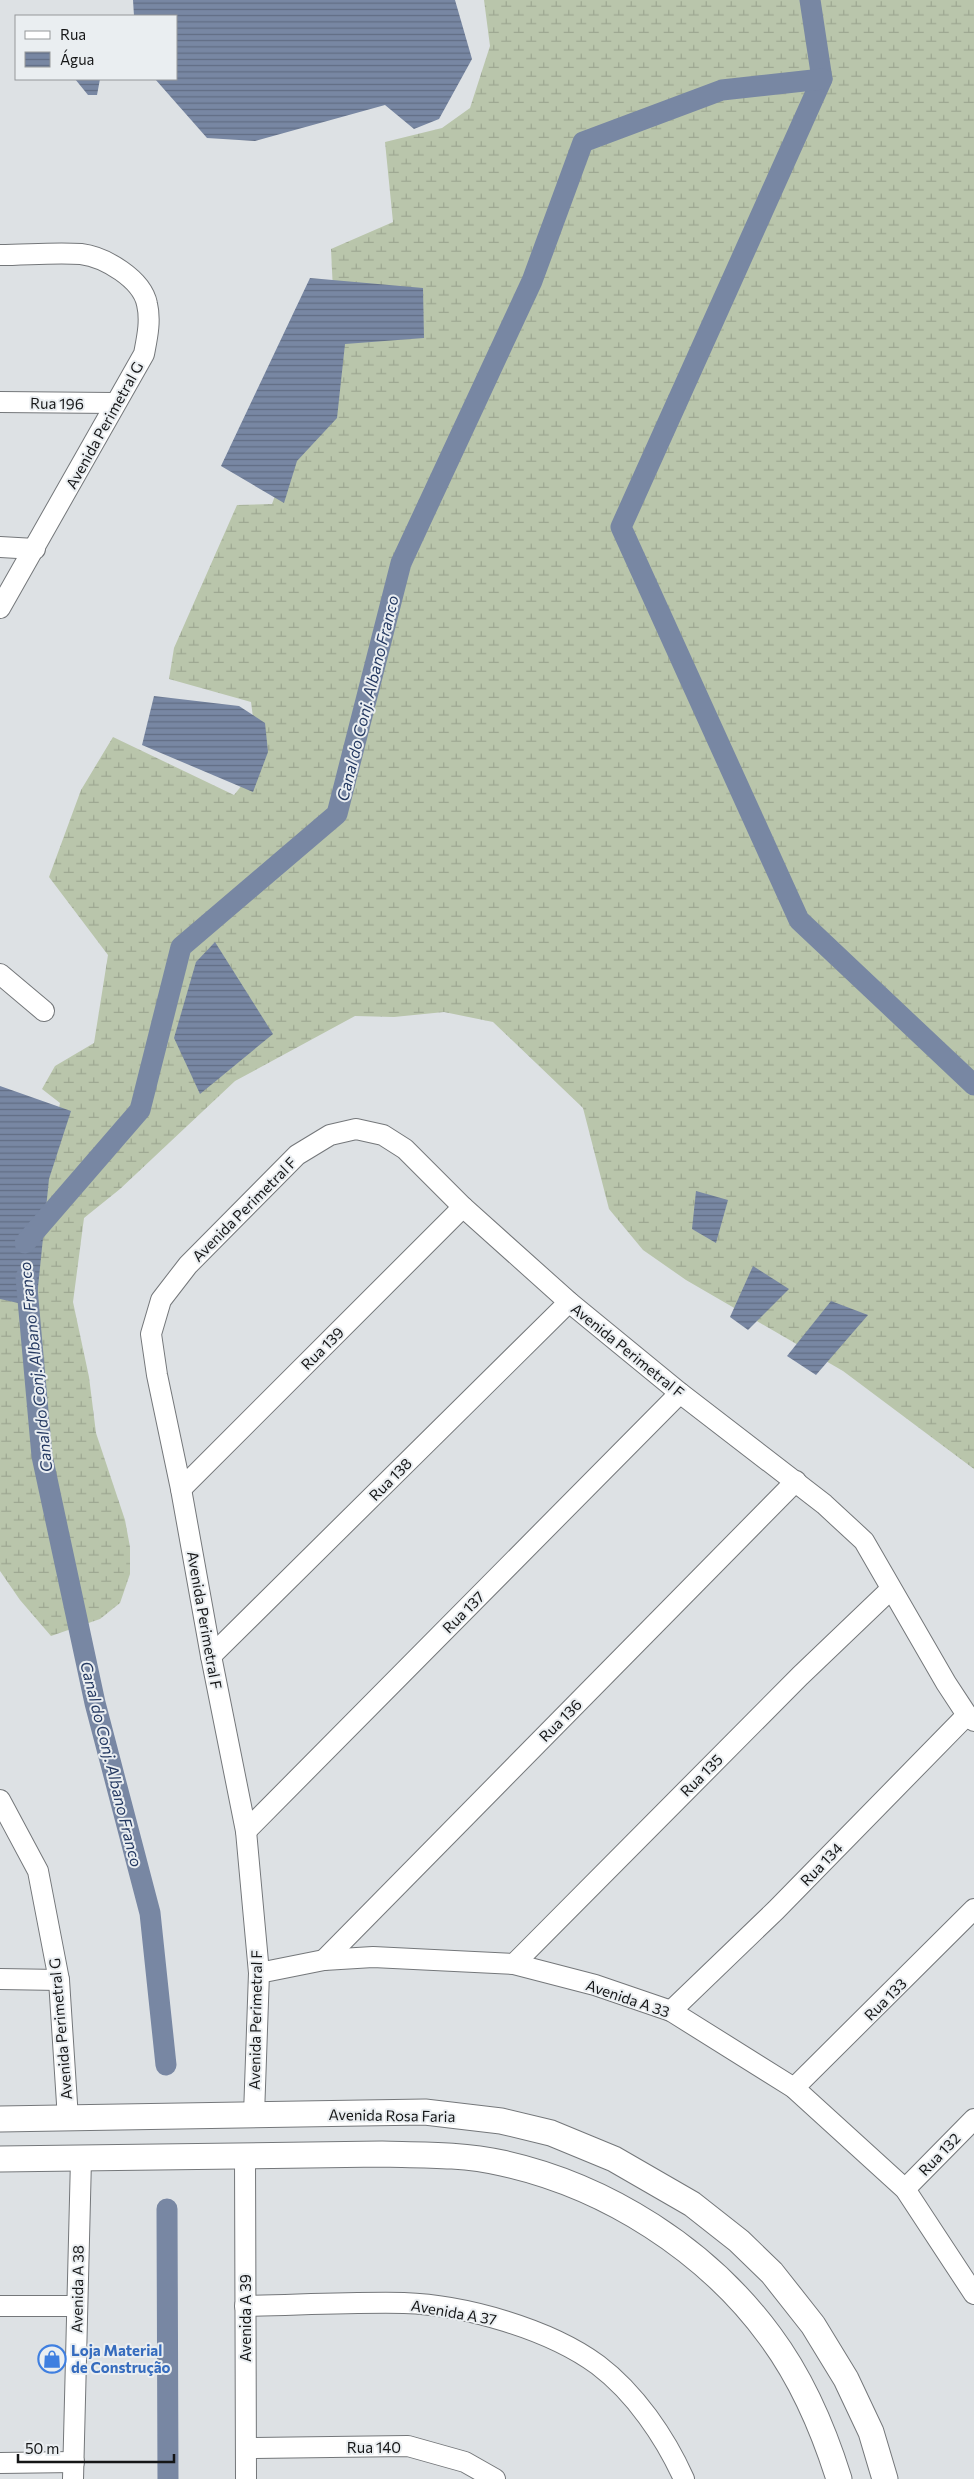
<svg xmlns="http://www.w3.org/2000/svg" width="974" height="2479" viewBox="0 0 974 2479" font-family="Commissioner,sans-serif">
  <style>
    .wetland { fill: url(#wetland-marsh) }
    .water { fill: url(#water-rules) }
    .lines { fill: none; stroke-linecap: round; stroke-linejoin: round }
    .canal { stroke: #7887a3; stroke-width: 21 }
    .minor-casing { stroke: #74777a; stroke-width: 22 }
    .tertiary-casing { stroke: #74777a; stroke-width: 27 }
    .minor { stroke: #fff; stroke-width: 20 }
    .tertiary { stroke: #fff; stroke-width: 25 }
    .labels { text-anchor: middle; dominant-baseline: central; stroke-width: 4; stroke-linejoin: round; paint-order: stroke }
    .street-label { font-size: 15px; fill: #151617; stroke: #eaeef1 }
    .shop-label { font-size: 15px; font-weight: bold; fill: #366cbe; stroke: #eaeef1; text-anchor: start }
    .water-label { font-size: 16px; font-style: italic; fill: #243962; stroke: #eaeef1 }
  </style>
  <defs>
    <pattern id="wetland-marsh" width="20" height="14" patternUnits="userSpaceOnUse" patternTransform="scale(1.25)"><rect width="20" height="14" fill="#b9c5ab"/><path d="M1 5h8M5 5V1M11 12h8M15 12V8" fill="none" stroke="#9ea892"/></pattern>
    <pattern id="water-rules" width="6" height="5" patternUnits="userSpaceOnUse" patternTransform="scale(1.25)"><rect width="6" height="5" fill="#7887a3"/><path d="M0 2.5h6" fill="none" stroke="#616d84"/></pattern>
  </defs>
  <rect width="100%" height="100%" fill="#dde1e4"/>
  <polygon class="wetland" points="484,0 974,0 974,1469 843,1371 686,1280 643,1250 609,1209 583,1108 493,1022 444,1012 394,1017 355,1016 235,1081 120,1189 84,1218 73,1302 89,1377 96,1433 125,1520 130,1547 130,1574 120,1603 100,1619 51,1636 20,1600 0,1571 0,1150 52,1142 60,1103 42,1089 55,1066 94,1043 108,955 49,877 81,790 113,737 234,795 259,764 251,702 169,679 174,648 237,505 272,504 335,333 331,249 393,222 385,142 442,128 470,108 490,46"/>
  <g class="water">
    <polygon points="133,0 455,0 472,59 439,119 414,129 385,105 255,141 207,138 155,79 176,79 176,16 134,16"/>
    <polygon points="75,79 100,79 97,95 88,95"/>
    <polygon points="310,278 423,288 424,338 345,344 337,418 297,461 284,503 221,466"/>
    <polygon points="154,696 239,706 265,723 268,752 253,792 142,745"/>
    <polygon points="215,942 273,1034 200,1094 174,1038 196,962"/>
    <polygon points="0,1086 71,1111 49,1179 36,1307 0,1299"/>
    <polygon points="696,1191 728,1200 716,1243 692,1229"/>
    <polygon points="753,1266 789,1289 748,1330 730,1317"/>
    <polygon points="831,1301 868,1315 816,1375 787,1356"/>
  </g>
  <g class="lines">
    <g class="canal">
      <polyline points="810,0 822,79 621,527 799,920 974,1085"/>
      <polyline points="25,1243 140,1110 181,947 337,814 401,563 532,281 583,142 722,90 822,79"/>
      <polyline points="26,1277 42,1456 95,1703 150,1913 166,2065"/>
      <polyline points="167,2209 168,2479"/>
    </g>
    <g class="minor-casing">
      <g id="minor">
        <path d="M0 255C26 255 55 252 81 254 105 257 142 279 147 304 151 321 147 338 144 354L0 608"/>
        <polyline points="0,402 114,403"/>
        <polyline points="0,547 35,549"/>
        <polyline points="0,974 44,1011"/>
        <polyline points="181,1489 463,1207"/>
        <polyline points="211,1656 569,1302"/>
        <polyline points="0,1800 38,1871 59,1980 68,2119"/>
        <polyline points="246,1831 680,1393"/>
        <polyline points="324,1960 796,1481"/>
        <polyline points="514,1964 800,1676 891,1589"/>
        <polyline points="259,1973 324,1960 373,1957 514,1964 595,1985 671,2011 794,2088 905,2189 974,2294"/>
        <polyline points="0,1979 59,1980"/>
        <polyline points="671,2011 776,1910 967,1715"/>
        <polyline points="794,2088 974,1909"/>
        <polyline points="254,2115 259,1973 246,1831 211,1656 181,1489 157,1375 151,1334 161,1300 188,1265 297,1155 330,1135 356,1129 383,1135 405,1149 463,1207 569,1302 680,1393 824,1504 864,1541 946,1683 967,1715 974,1721"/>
        <polyline points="245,2156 246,2479"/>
        <polyline points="905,2189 974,2119"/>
        <polyline points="0,2306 76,2306"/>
        <path d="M245 2306C298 2305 351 2302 404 2303 465 2305 549 2329 598 2365 635 2393 665 2437 684 2479"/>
        <polyline points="247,2448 408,2446 465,2462 495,2479"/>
        <polyline points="0,2463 74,2462"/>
        <polyline points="73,2479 81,2159"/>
      </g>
    </g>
    <g class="tertiary-casing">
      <g id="tertiary">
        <polyline points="0,2119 425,2112 501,2121 551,2133 614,2159 692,2204 739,2241 772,2273 813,2325 846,2379 871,2432 885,2479"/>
        <path d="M0 2159 382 2154C421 2155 463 2154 502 2163 607 2186 707 2250 770 2336 802 2379 823 2428 839 2479"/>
      </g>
    </g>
    <use href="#minor" class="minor"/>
    <use href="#tertiary" class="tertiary"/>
  </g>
  <defs>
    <g id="shop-ring" transform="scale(1.4375)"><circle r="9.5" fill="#eaeef1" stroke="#3f7fe0" stroke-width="1.5"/><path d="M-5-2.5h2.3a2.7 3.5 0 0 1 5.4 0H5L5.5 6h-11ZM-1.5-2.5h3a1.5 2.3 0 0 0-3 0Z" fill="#3f7fe0"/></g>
  </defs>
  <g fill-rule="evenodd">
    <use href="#shop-ring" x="52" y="2359"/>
  </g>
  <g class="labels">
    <g class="street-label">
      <text transform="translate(57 403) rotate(1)">Rua 196</text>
      <text transform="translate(104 425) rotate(-61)">Avenida Perimetral G</text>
      <text transform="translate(244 1209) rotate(-45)">Avenida Perimetral F</text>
      <text transform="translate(322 1348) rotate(-45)">Rua 139</text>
      <text transform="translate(628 1350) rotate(39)">Avenida Perimetral F</text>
      <text transform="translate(390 1479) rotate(-45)">Rua 138</text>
      <text transform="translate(463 1612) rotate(-45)">Rua 137</text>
      <text transform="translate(205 1620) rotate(80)">Avenida Perimetral F</text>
      <text transform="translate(560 1720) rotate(-45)">Rua 136</text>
      <text transform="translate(701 1775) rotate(-45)">Rua 135</text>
      <text transform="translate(821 1864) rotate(-46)">Rua 134</text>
      <text transform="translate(628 1998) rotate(19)">Avenida A 33</text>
      <text transform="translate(885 1999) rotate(-45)">Rua 133</text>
      <text transform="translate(255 2020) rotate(-89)">Avenida Perimetral F</text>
      <text transform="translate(60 2029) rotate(-95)">Avenida Perimetral G</text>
      <text transform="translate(392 2115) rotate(1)">Avenida Rosa Faria</text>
      <text transform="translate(939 2154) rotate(-46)">Rua 132</text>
      <text transform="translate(77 2289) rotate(-89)">Avenida A 38</text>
      <text transform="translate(454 2312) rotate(10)">Avenida A 37</text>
      <text transform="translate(245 2318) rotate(-90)">Avenida A 39</text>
      <text x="374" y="2447">Rua 140</text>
    </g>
    <g class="shop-label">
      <text x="71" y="2350">Loja Material<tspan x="71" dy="17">de Construção</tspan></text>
    </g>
    <g class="water-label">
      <text transform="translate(367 698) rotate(-76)">Canal do Conj. Albano Franco</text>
      <text transform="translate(35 1367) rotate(-96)">Canal do Conj. Albano Franco</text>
      <text transform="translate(112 1764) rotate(76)">Canal do Conj. Albano Franco</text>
    </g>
  </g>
  <rect x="15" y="15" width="162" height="65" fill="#eaeef1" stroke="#95989a"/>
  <rect x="25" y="31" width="25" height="8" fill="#ffffff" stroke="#95989a"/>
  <text x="60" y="40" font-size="15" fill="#151617">Rua</text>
  <rect x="25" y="52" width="25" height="15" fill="url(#water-rules)" stroke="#95989a"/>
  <text x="60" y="65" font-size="15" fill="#151617">Água</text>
  <path d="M18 2454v8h156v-8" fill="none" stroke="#151617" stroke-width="2.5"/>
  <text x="25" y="2454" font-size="15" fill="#151617" stroke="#eaeef1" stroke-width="4" paint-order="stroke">50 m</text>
</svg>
